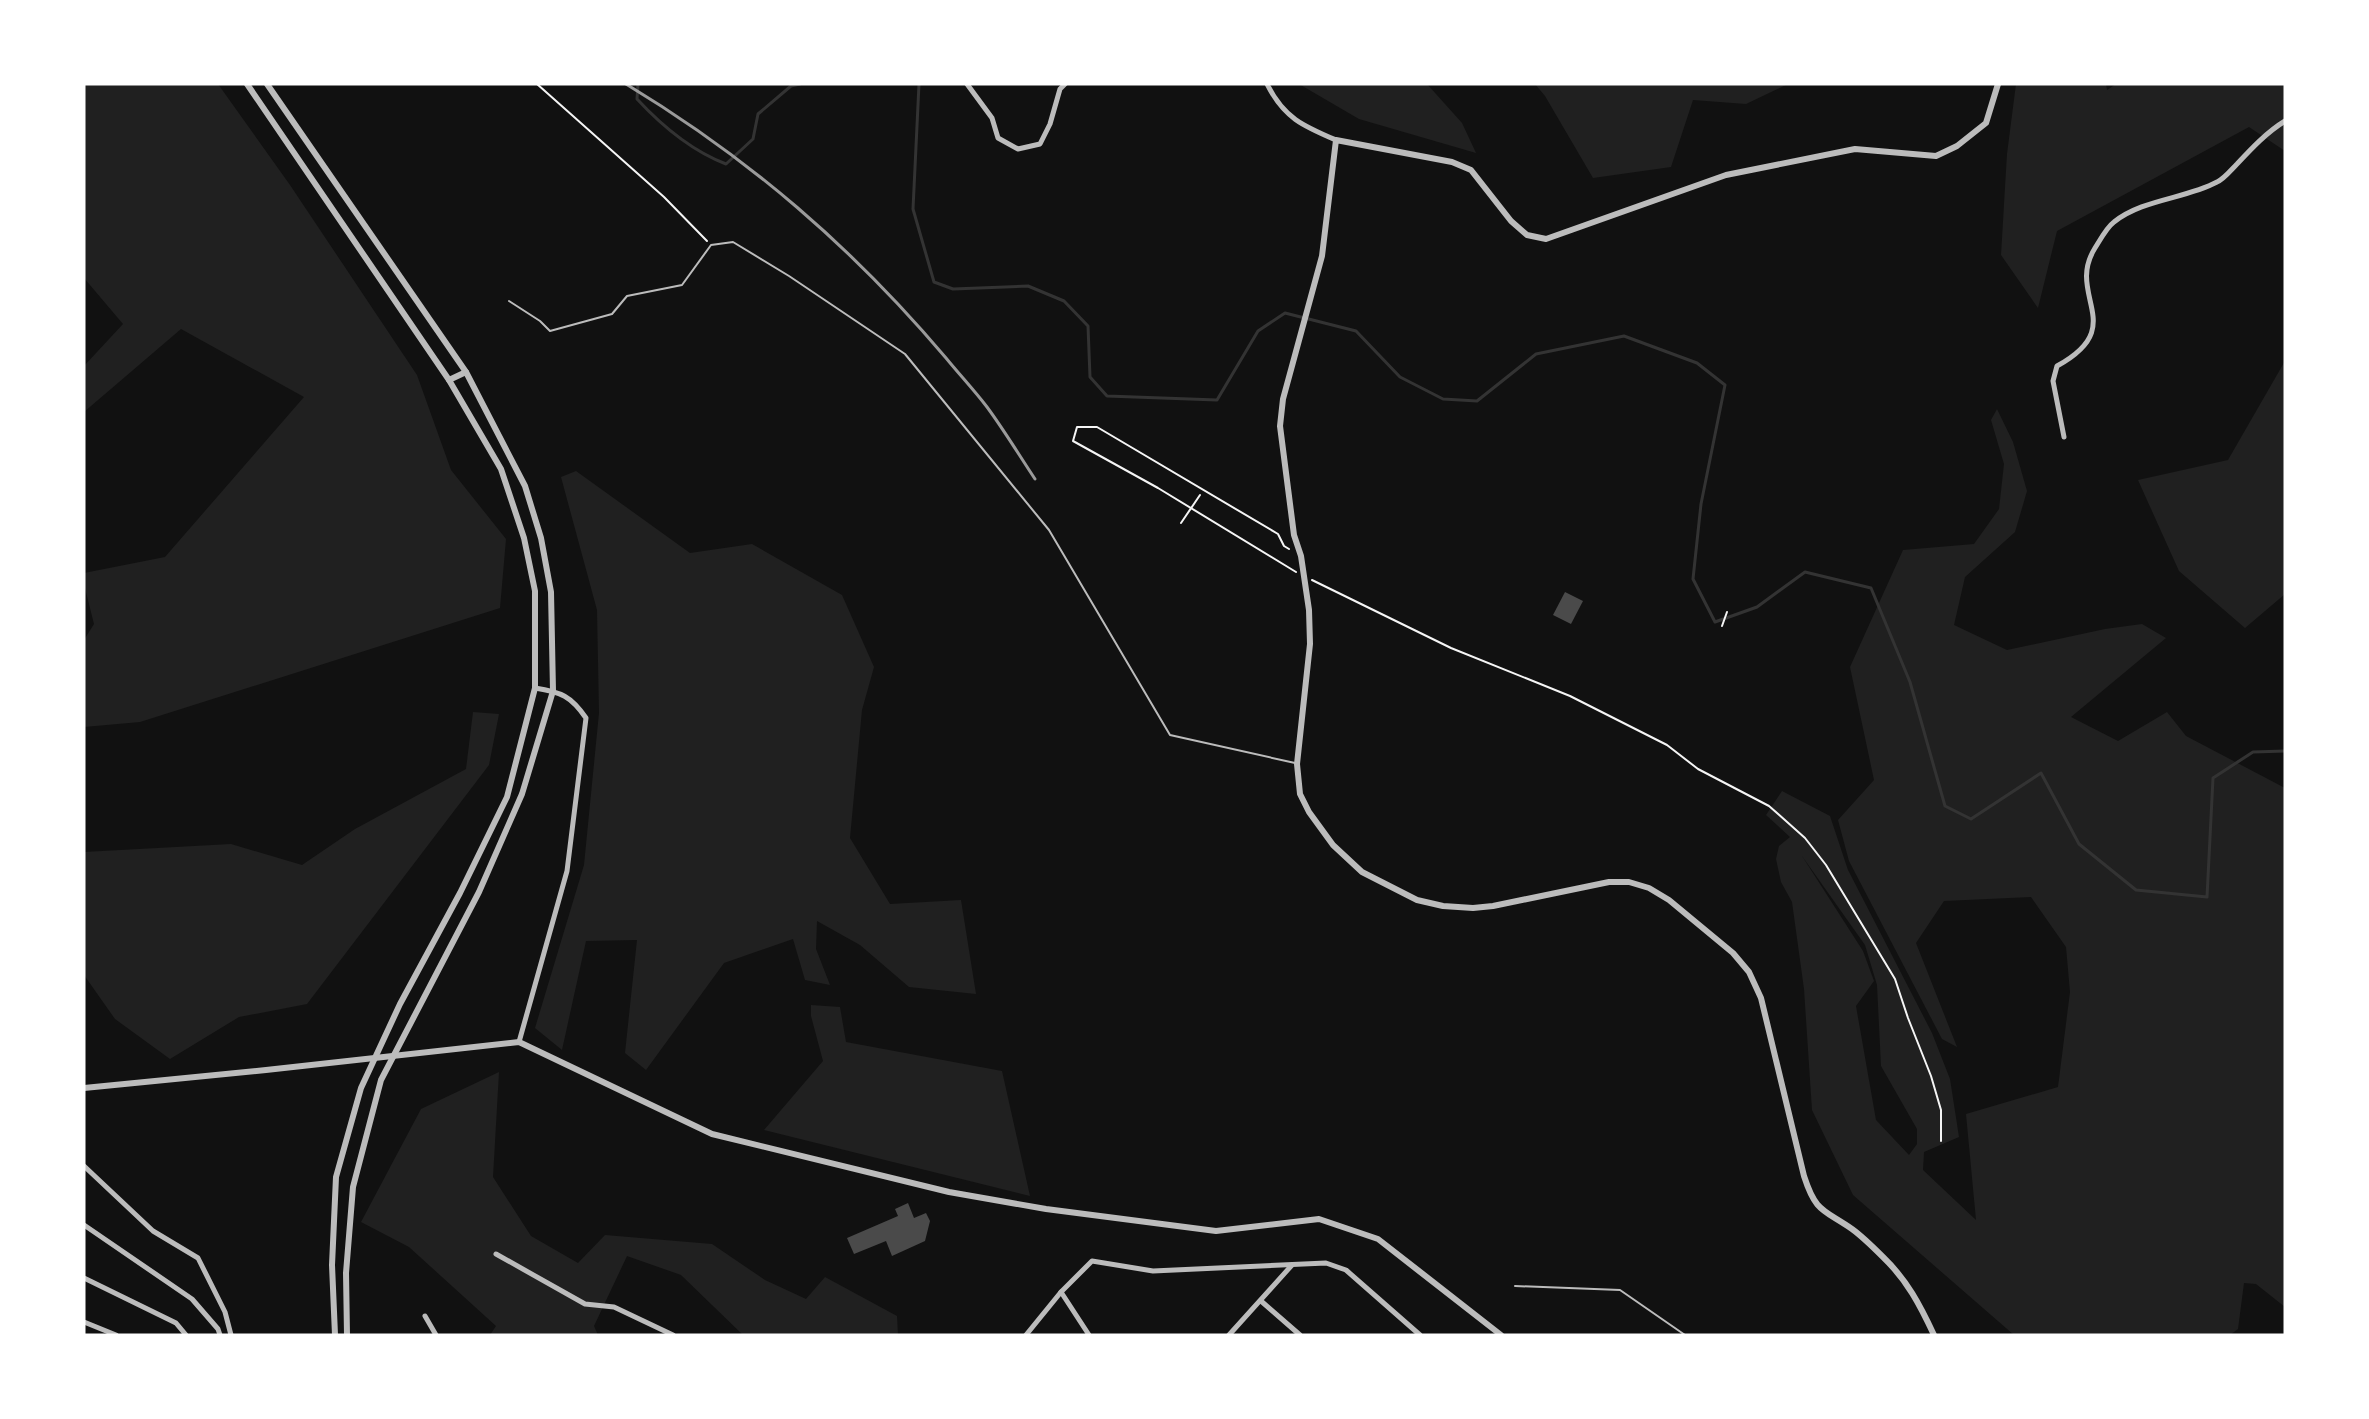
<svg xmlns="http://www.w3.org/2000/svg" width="2369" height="1419" viewBox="0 0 2369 1419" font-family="'Sofia Sans Condensed',sans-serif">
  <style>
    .green { fill: #202020; fill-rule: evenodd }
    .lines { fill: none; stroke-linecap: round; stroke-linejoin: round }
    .stream { stroke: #333; stroke-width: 3 }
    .building { fill: #4a4a4a }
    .path { stroke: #f5f5f5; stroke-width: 2 }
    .service { stroke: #bcbcbc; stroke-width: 2 }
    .minor { stroke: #bcbcbc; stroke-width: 5 }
    .tertiary { stroke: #bcbcbc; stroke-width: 6 }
    .rail { stroke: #9a9a9a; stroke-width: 3 }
  </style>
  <rect width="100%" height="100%" fill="#111"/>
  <g class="green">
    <polygon points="84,84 218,84 290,185 417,375 451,470 506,539 500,608 140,722 84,727 84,640 94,624 84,584 84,573 165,557 304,397 181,329 84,412 84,366 123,324 84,278"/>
    <polygon points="1299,84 1427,84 1462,123 1476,153 1359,119"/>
    <polygon points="1535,84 1788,84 1746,104 1693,100 1671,167 1593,178 1545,96"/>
    <polygon points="2016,84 2106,84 2107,90 2116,84 2285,84 2285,151 2249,127 2057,231 2038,308 2001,255 2007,154"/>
    <polygon points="2285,361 2285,594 2245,628 2179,571 2138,480 2228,460"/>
    <path d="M1997 409 2013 442 2027 491 2015 532 1965 577 1954 625 2007 650 2105 629 2142 624 2166 638 2071 717 2118 741 2167 712 2186 736 2285 788V1307L2256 1284 2244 1283 2238 1329 2230 1335H2014L1853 1195 1812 1110 1804 989 1792 902 1781 882 1776 859 1779 846 1790 837 1766 815 1782 791 1830 816 1848 870 1932 1033 1950 1079 1959 1137 1924 1152 1923 1170 1976 1220 1966 1114 2058 1087 2070 992 2066 947 2031 897 1944 901 1916 943 1957 1047 1942 1039 1849 861 1838 820 1874 780 1850 667 1903 550 1974 544 1999 509 2004 464 1991 420ZM1802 856 1865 945 1877 985 1881 1066 1917 1129V1144L1909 1155 1876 1120 1856 1006 1874 981 1863 951Z"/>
    <polygon points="576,471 690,553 752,544 842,595 874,667 862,710 850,838 890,904 961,900 976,994 909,987 860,945 817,921 816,949 830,985 805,980 793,939 724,963 646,1070 625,1053 637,940 586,941 562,1050 535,1028 584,865 599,713 597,610 561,477"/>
    <polygon points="473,712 499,714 489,765 307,1004 239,1017 170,1059 115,1019 84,975 84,852 231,844 302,865 355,829 466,769"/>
    <polygon points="811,1005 840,1007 846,1042 1002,1071 1030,1196 764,1130 823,1061 811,1016"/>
    <polygon points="499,1072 493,1177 531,1236 578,1263 605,1235 712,1244 765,1280 806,1299 825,1277 897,1316 898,1335 743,1335 681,1275 627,1256 594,1326 598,1335 490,1335 496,1326 409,1247 361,1222 421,1109"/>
  </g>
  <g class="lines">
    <g class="stream">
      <path d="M638 84 637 99C662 126 692 151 726 164L753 139 758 114 791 86 800 84"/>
      <polyline points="919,84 913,209 934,282 953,289 1028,286 1064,301 1088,326 1090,377 1107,396 1217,400 1258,331 1285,313 1356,331 1400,377 1443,399 1477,401 1536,354 1624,336 1697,363 1725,385 1701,504 1693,579 1715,622 1757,607 1805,572 1871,588 1910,682 1945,806 1971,819 2041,773 2079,844 2136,890 2207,897 2213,778 2253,752 2285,751"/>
    </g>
  </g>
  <g class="building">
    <polygon points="1565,592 1583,601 1571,624 1553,615"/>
    <polygon points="908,1203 914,1218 926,1213 930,1221 925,1241 892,1256 886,1241 854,1254 847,1238 898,1216 895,1209"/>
  </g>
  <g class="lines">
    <g class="path">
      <polyline points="537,84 664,197 707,241"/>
      <polyline points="1181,523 1200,495"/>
      <polyline points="1289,549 1284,546 1278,534 1097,427 1077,427 1073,441 1158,488 1296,572"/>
      <polyline points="1312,580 1451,648 1570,696 1667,745 1698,769 1769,806 1786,821 1805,838 1826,865 1895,979 1908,1018 1931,1076 1941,1110 1941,1141"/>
      <polyline points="1722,626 1727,612"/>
    </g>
    <g class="service">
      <polyline points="509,301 540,321 550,331 612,314 627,296 682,285 711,245 733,242 789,276 905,354 1049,530 1170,735 1295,763"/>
      <polyline points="1515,1286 1620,1290 1685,1335"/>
    </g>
    <g class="minor">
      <polyline points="967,84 992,118 998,138 1018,149 1040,144 1050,124 1060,89 1065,84"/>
      <path d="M1267 84C1284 118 1303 126 1336 140"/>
      <path d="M2064 437 2053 381 2057 366C2130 326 2065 296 2095 248 2100 240 2107 227 2114 222 2143 199 2185 199 2217 182 2224 179 2231 170 2237 164 2252 148 2267 132 2285 121"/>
      <path d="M519 1042 567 871 586 718C571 696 561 692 535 688"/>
      <polyline points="84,1166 153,1231 198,1258 225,1312 231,1335"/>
      <polyline points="84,1225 192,1299 218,1329 220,1335"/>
      <polyline points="496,1254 585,1304 614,1307 673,1335"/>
      <polyline points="84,1278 176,1323 186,1335"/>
      <polyline points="1061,1292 1089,1335"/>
      <polyline points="1261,1301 1300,1335"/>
      <polyline points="425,1316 436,1335"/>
      <polyline points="84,1322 116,1335"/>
      <polyline points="1026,1335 1061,1292 1092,1261 1153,1271 1326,1263 1346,1270 1420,1335"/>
      <polyline points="1229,1335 1292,1265"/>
    </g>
    <g class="tertiary">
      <polyline points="247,84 449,380 501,469 524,538 535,591 535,688 507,797 460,893 400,1004 361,1088 336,1177 332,1265 335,1335"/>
      <polyline points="267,84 466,372 525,486 541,538 551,592 553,691 522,794 479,892 381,1080 353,1187 346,1273 347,1335"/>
      <polyline points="449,380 466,372"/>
      <polyline points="84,1088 266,1070 519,1042 712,1134 949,1192 1046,1209 1216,1231 1319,1219 1378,1239 1501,1335"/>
      <path d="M1934 1335C1920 1305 1907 1280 1883 1257 1874 1248 1863 1237 1852 1229 1823 1209 1816 1213 1804 1176L1761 998 1749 972 1733 953 1669 900 1649 888 1629 882H1609L1493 906 1473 908 1443 906 1417 900 1362 872 1333 845 1309 812 1300 794 1297 764 1310 644 1309 610 1301 556 1294 535 1280 426 1283 399 1322 256 1336 140 1452 162 1471 170 1511 221 1527 235 1546 239 1726 175 1855 149 1936 156 1957 146 1986 123 1998 84"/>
    </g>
    <path class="rail" d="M626 84C750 159 852 247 946 358 959 374 974 390 987 407 1004 430 1019 455 1035 479"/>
  </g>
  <rect width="2369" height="1419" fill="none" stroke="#ffffff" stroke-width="171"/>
</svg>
